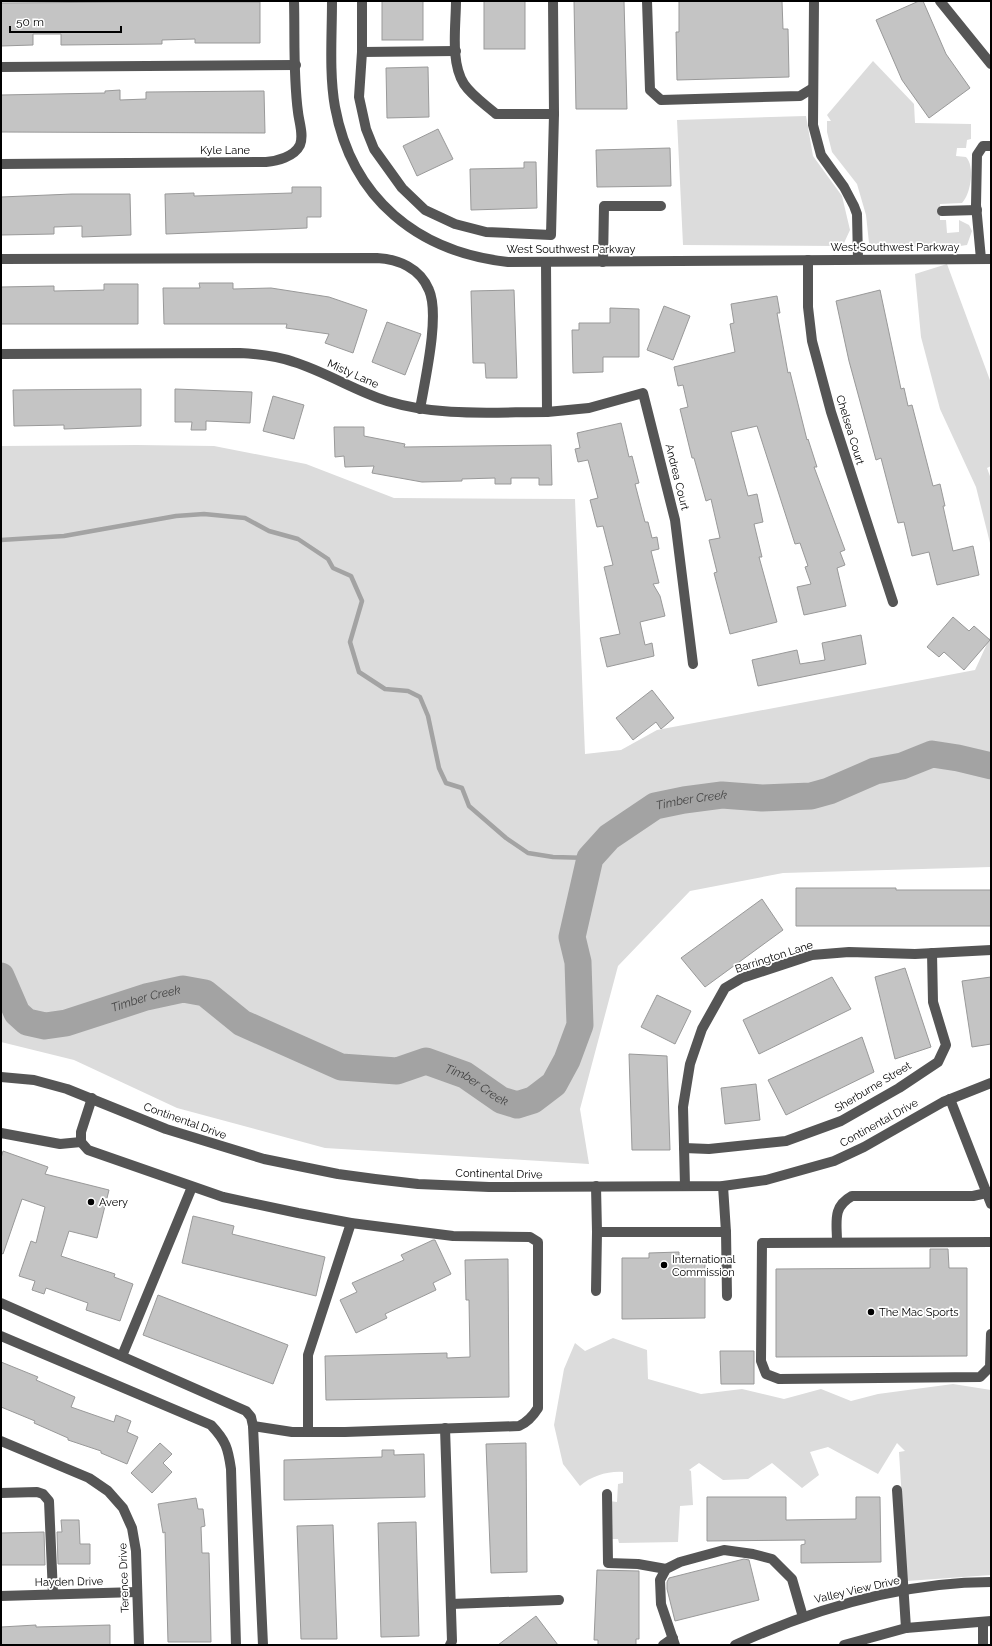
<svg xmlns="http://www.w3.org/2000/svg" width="992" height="1646" viewBox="0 0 992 1646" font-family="Raleway,sans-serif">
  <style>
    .green { fill: #dcdcdc }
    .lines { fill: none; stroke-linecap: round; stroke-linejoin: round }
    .stream { stroke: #a3a3a3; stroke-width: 4.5 }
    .river { stroke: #a3a3a3; stroke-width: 27 }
    .building { fill: #c4c4c4; stroke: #999 }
    .minor { stroke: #555; stroke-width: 10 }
    .poi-dot { fill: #000; stroke: #fff; stroke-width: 1.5 }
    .labels { text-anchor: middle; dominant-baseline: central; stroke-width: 3.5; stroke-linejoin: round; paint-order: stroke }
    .street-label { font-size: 11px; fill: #000; stroke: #fff }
    .poi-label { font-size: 11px; fill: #000; stroke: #fff; text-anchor: start }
    .water-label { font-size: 12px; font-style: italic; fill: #444; stroke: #fff }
  </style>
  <rect width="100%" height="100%" fill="#fff"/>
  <g class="green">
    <path d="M873 61 914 104 915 123 971 124V139L967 140 966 148H957L956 156 966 157C975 166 971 194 962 203L940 204V220H946L947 233 959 232V220L969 225 972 231 967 245 960 246V244H950L949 247H905L901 251 900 247H881L869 243 866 215 857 184 832 152 827 132V121H831L827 115Z"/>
    <polygon points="806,116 813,156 842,196 850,230 844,243 839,246 683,245 677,120"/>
    <polygon points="947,264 991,383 991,466 987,468 991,479 991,547 976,487 940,409 921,337 915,274"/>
    <polygon points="137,445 214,446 306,464 394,498 575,499 585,754 621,750 657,730 975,670 991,635 991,867 783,873 690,891 618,966 580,1109 589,1164 325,1148 177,1108 74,1060 1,1042 1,446"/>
    <path d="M613 1338 647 1350 648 1379 701 1394 742 1389 784 1399 821 1389 851 1401 878 1394 953 1384 991 1390V1575L907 1581 899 1452 905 1451 897 1443 878 1474 828 1447 810 1452 819 1475 802 1488 772 1463 748 1479 723 1480 699 1463 689 1470 691 1471 693 1505 680 1506 678 1542 619 1543 618 1539H611L609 1501 617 1502 618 1484 623 1483V1472C608 1471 591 1476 580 1486L563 1464 554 1425 564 1369 575 1343 585 1351Z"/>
  </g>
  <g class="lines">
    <polyline class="stream" points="1,540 64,536 176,516 204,514 245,518 269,531 298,539 328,559 333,568 351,576 362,601 350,642 359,672 385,689 408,691 420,697 428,716 439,768 446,783 462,788 469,806 506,838 528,853 553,857 590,858"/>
    <path class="river" id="s1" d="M1 976 17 1013 27 1022 45 1026 66 1023 146 997 183 989 205 993 242 1023 341 1067 397 1071 426 1061 465 1075 501 1100 517 1105 533 1100 554 1084 567 1060 580 1025 578 962 572 937 590 858 609 837 655 806 684 800 722 795 762 798 811 796 829 791 875 771 902 766 932 754 958 758 991 766"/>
  </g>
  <g class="building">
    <rect x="382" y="1" width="41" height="39"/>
    <rect x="484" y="1" width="41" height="48"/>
    <polygon points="574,1 624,1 627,109 576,109"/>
    <polygon points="679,1 782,1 783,29 788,29 789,77 677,80 676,32 679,32"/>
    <polygon points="919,1 923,1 946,54 970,88 929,118 902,80 876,20"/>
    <polygon points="139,2 260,2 260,43 195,43 195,39 162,40 162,44 61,45 61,34 33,34 33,45 1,46 1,3"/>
    <polygon points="428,67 429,117 387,118 386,68"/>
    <polygon points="120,90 120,100 146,99 146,92 264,91 265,133 1,132 1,95 105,93 105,91"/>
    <polygon points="438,129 453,159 417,176 403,146"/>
    <polygon points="670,148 671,186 597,187 596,150"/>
    <polygon points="524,162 536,162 537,208 471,210 470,169 524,168"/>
    <polygon points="292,187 321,187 321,217 307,217 307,228 166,234 165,194 194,193 194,196 292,193"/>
    <polygon points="72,194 130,194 131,235 82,237 82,226 54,227 54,234 1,235 1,197"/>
    <polygon points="199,283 233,283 233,289 271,288 329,297 367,310 353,353 325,343 329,334 286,328 287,324 164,324 163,288 200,288"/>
    <polygon points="104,284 138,284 138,324 1,324 1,287 54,286 54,291 104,290"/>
    <polygon points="514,290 517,378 486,378 485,363 473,363 471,291"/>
    <polygon points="880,290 901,389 904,388 908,406 912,405 933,486 940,484 945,506 943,506 953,551 973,546 979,575 937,585 929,552 912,556 904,522 898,523 881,458 876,460 849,361 836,301"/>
    <polygon points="777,296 780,313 777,313 788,373 790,372 807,440 808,439 817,467 814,467 845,550 840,552 845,565 837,568 846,606 804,615 797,587 811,584 805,567 808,566 800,543 795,544 757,426 731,432 748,496 757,494 763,522 754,524 762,557 759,557 777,622 730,634 714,573 717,572 709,540 720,538 711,499 706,501 694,458 692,458 680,409 688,407 683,385 678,386 674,367 735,352 730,324 734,323 731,304"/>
    <polygon points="664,306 690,316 673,360 647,350"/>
    <polygon points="610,308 639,309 639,357 603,357 603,372 573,373 572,330 579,330 579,323 610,323"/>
    <polygon points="387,322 421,334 405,375 372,362"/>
    <polygon points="141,389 141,426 64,429 64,425 14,426 13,390"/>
    <polygon points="175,389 252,392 250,423 206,421 206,430 191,430 192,422 175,422"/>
    <polygon points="273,396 304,405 294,439 263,431"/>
    <polygon points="621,423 629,457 632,456 639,483 635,484 645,522 648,522 652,538 657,537 659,549 651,551 659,583 653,584 660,596 665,616 640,622 645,645 652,643 654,656 607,667 600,638 620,634 604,567 613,565 603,526 597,527 590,500 598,498 588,460 578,462 575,449 580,448 577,433"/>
    <polygon points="334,427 364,427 364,436 405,444 404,447 551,445 552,485 539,485 539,478 511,478 511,484 495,484 495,478 462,479 462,481 422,482 372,473 374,466 345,467 344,456 335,457"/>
    <polygon points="953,617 969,631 974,626 990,640 964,670 944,652 939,657 927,647"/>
    <polygon points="861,635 866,664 758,686 752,660 797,650 800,664 825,660 822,643"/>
    <polygon points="652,690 674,718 661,729 656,722 633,740 616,718"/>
    <polygon points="796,888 896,888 896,890 991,890 991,926 796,926"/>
    <polygon points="762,899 783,930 705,987 681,958"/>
    <polygon points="905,968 931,1047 895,1059 875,977"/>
    <polygon points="832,977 851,1009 759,1054 743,1020"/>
    <polygon points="991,977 991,1044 972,1047 962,981"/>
    <polygon points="657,995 691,1011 675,1044 641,1027"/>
    <polygon points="862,1037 874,1072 786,1115 768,1080"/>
    <polygon points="629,1054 667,1056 670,1150 632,1150"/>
    <polygon points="756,1084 760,1120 725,1124 721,1088"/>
    <polygon points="3,1151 48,1167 45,1174 109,1190 97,1238 69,1231 61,1256 115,1274 114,1277 133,1284 120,1321 86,1310 88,1303 46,1288 44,1294 32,1290 35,1281 19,1276 31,1241 36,1243 45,1207 22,1199 3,1254 1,1253 1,1158"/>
    <polygon points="193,1216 234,1226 232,1234 325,1257 316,1296 182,1263"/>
    <polygon points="433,1240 435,1240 451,1274 433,1283 436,1290 385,1314 387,1318 356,1333 340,1300 357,1292 352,1283 404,1260 401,1255"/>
    <polygon points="930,1249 948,1249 949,1268 967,1268 967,1356 776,1357 776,1269 930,1268"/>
    <polygon points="679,1252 679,1257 705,1257 705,1318 622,1319 622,1258 649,1258 649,1253"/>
    <polygon points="508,1259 509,1397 326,1400 325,1356 447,1353 447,1358 470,1357 469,1300 466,1300 465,1260"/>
    <polygon points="158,1295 288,1345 273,1384 143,1335"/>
    <polygon points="720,1351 754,1351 754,1384 721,1384"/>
    <polygon points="1,1362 38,1377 36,1380 75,1397 71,1407 114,1422 116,1415 131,1421 127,1432 138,1437 127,1464 101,1453 101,1451 68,1440 68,1438 34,1423 35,1421 1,1407"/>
    <polygon points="160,1443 172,1454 163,1463 172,1472 152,1493 131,1473"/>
    <polygon points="526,1443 527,1572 491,1573 486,1444"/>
    <polygon points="382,1450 394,1450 394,1455 424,1454 425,1497 284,1500 284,1460 382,1457"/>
    <polygon points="707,1497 786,1497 786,1520 856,1519 856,1497 880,1497 881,1562 801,1563 801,1545 805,1544 805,1540 707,1541"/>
    <polygon points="196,1498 198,1509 203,1509 205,1526 201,1527 202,1553 209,1553 211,1642 168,1642 165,1532 163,1533 158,1504"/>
    <polygon points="61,1520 79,1520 80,1544 90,1544 90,1564 58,1564 57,1532 62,1532"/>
    <polygon points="416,1522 419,1636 381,1637 378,1523"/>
    <polygon points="333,1525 337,1639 301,1639 297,1526"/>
    <polygon points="44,1532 45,1565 1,1565 1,1533"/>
    <polygon points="744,1559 749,1560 759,1600 675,1621 667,1589 667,1582 669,1578"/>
    <polygon points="597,1570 639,1571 639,1639 636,1639 636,1645 598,1645 598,1640 594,1640"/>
    <polygon points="536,1616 558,1645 498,1645"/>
    <polygon points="36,1625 36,1627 110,1625 110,1645 1,1645 1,1627"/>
  </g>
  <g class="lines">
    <g class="minor">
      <path d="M332 1C332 35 329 74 335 107 352 199 418 252 508 262L991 259"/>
      <polyline points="362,1 362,52 456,51"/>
      <path d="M456 1C456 26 450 62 464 84 472 96 486 105 496 114H554L553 1"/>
      <polyline points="647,1 650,90 661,100 800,96 813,88"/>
      <polyline points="814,1 813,125 821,155 844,187 854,206 857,214 858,259"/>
      <polyline points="940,1 991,64"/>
      <polyline points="362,52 359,97 366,129 374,149 402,188 425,210 455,224 486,232 551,235 554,114"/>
      <polyline points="1,67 296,65"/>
      <path d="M1 164 266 162C277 161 294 157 300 145 304 135 299 122 298 112 293 75 295 37 294 1"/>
      <polyline points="942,211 977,210"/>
      <path d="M1 259 377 258C398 259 420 268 429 290 440 315 425 380 420 409"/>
      <polyline points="981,259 976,205 977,155 983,146 991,146"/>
      <polyline points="808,260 808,307 812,341 831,412 893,602"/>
      <polyline points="603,262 604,206 661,206"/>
      <path d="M1 354 240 353C259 354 277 356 294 362 326 372 355 391 387 401 439 417 493 412 547 412L546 262"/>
      <polyline points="547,412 589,408 643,393 675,520 693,664"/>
      <polyline points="1,1077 34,1080 67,1089 166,1129 264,1159 338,1174 375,1179 418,1184 489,1187 723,1186 766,1180 834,1161 864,1147 943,1102 991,1083"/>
      <path d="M92 1098 81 1132V1142L88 1150 223 1197 298 1213 351 1223 453 1236 530 1237 538 1242V1408C533 1416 528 1422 519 1426L345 1432H292L253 1426"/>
      <polyline points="950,1099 991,1204"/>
      <polyline points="1,1133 60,1144 81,1142"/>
      <polyline points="684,1148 709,1149 786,1141 841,1121 899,1088 938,1062 946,1045 933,1002 932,953"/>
      <polyline points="596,1186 597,1232 726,1232 723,1186"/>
      <polyline points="685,1186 683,1107 690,1064 702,1029 725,988 742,978 812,955 849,952 915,954 991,950"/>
      <polyline points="726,1232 727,1296"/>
      <path d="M837 1242C837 1222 832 1207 852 1196H973L991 1192"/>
      <polyline points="991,1242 762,1243 761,1361 766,1374 779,1379 980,1377 990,1367 991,1334"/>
      <polyline points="596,1291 597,1232"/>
      <polyline points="1,1303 246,1411 251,1417 253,1426 263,1645"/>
      <path d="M1 1336 211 1425C226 1441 228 1448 231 1469L236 1645"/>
      <polyline points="122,1356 192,1187"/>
      <polyline points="445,1428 452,1641 450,1645"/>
      <polyline points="308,1432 308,1355 351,1223"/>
      <polyline points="1,1441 89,1478 108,1491 123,1508 132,1528 136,1551 139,1645"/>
      <polyline points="897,1490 906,1628"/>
      <polyline points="1,1493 37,1492 43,1494 49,1501 53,1594"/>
      <polyline points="607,1494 608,1563 638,1564 666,1569"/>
      <polyline points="1,1596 137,1592"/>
      <polyline points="451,1604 559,1600"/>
      <polyline points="663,1645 673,1638"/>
      <polyline points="675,1645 661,1604 660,1580 666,1569 680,1562 724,1550 753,1554 772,1559 792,1579 803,1617"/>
      <path d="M735 1645C814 1609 903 1582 991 1582"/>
      <polyline points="844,1645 906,1628 991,1621"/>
      <polyline points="983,1645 983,1622"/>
    </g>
  </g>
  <g class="poi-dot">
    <circle cx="91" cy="1202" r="4"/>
    <circle cx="664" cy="1265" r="4"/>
    <circle cx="871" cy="1312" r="4"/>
  </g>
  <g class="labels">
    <g class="street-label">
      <text x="225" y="150">Kyle Lane</text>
      <text x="895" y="247">West Southwest Parkway</text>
      <text x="571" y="249">West Southwest Parkway</text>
      <text transform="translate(353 374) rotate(24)">Misty Lane</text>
      <text transform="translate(850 430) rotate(73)">Chelsea Court</text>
      <text transform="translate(677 477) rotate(76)">Andrea Court</text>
      <text transform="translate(774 957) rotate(-18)">Barrington Lane</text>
      <text transform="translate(873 1087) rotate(-31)">Sherburne Street</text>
      <text transform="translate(185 1121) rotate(20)">Continental Drive</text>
      <text transform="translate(879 1123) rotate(-29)">Continental Drive</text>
      <text transform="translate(499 1174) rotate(1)">Continental Drive</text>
      <text transform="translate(124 1578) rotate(-92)">Terence Drive</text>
      <text transform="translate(69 1582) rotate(-1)">Hayden Drive</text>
      <text transform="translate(857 1590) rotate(-13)">Valley View Drive</text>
    </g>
    <g class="poi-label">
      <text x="99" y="1202">Avery</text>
      <text x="672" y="1259">International<tspan x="672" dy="13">Commission</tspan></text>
      <text x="879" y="1312">The Mac Sports</text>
    </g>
    <g class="water-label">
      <text stroke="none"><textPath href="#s1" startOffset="981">Timber Creek</textPath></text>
      <text stroke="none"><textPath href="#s1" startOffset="177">Timber Creek</textPath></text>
      <text stroke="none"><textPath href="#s1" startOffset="537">Timber Creek</textPath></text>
    </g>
  </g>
  <rect width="992" height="1646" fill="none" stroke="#000000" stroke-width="4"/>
  <path d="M10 26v6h111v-6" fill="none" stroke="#000000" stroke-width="2"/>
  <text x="16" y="26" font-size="12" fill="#000000" stroke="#ffffff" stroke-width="3" paint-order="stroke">50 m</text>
</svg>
